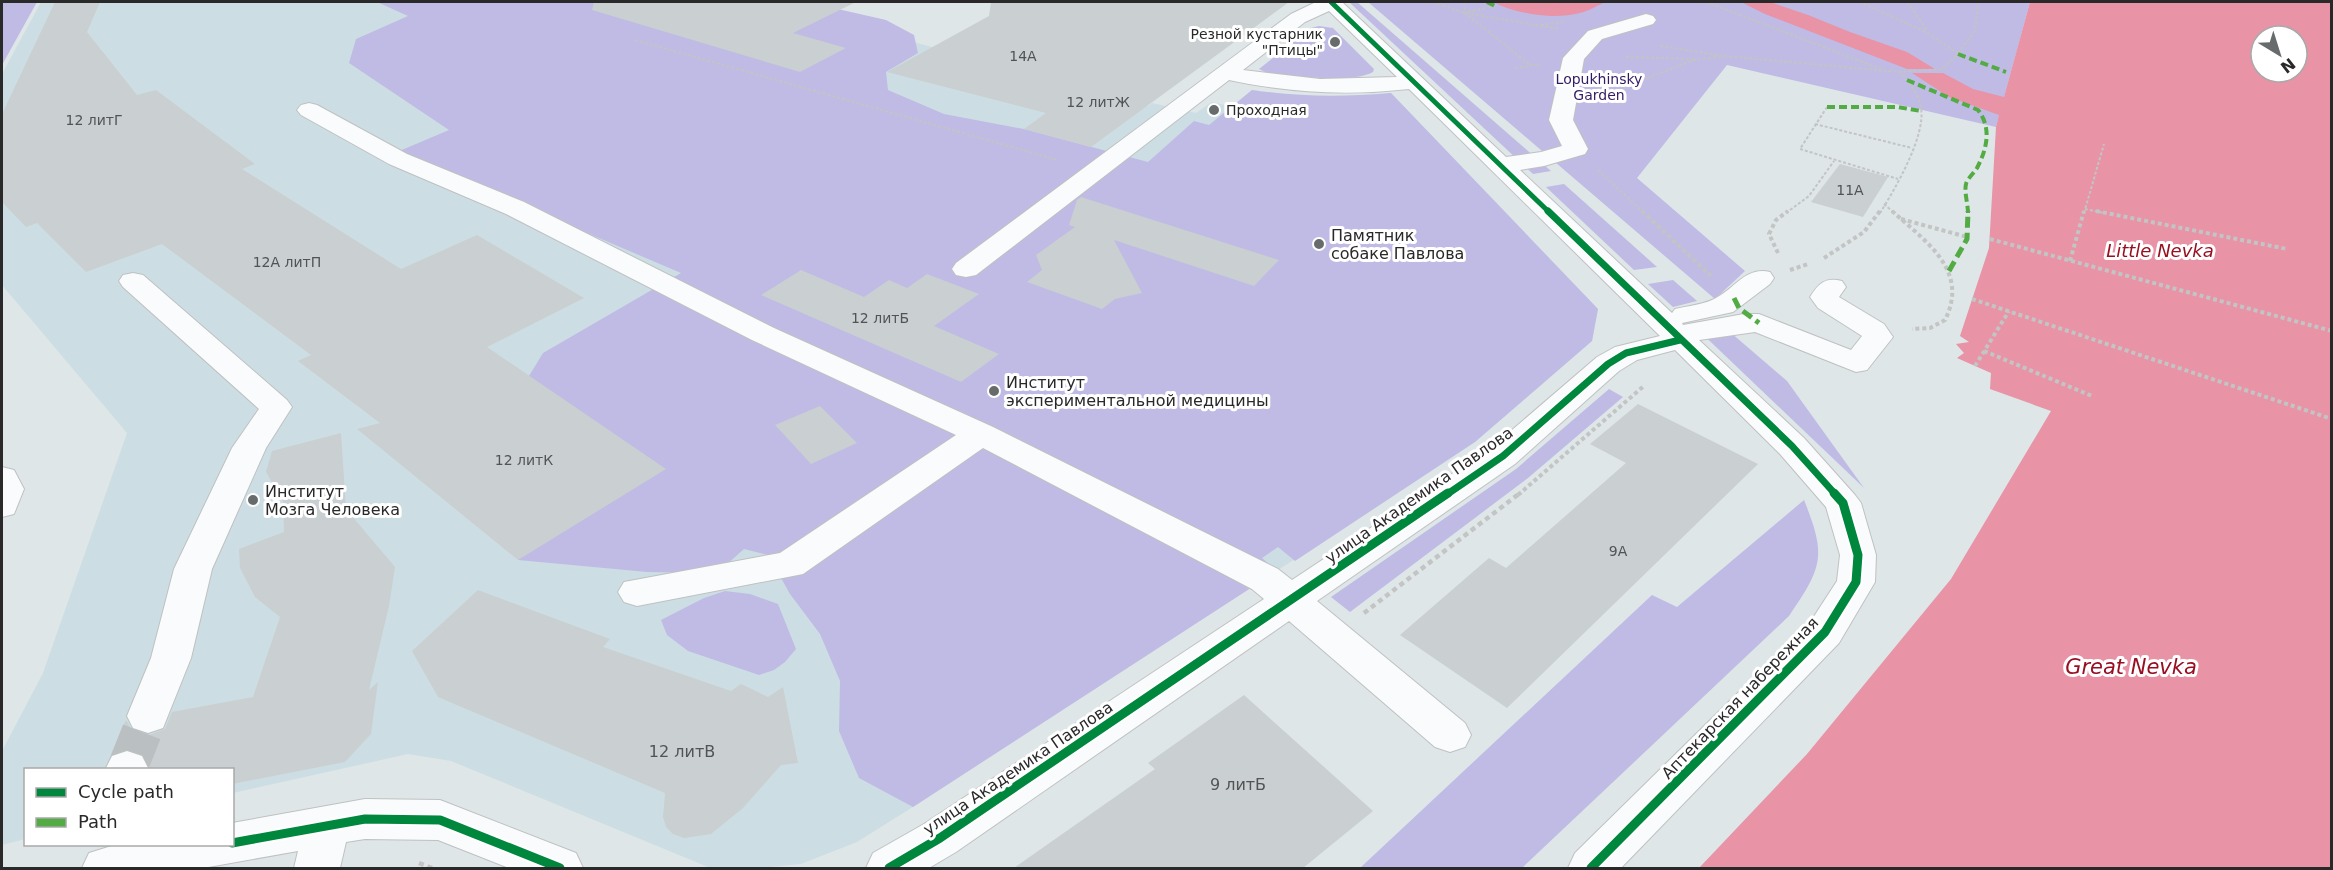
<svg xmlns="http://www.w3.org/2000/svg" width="2333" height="870" viewBox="0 0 2333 870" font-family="'DejaVu Sans',sans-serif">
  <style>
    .education { fill: #ccdee3 }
    .green { fill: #bfbbe5 }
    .water { fill: #e893a6; fill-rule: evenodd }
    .building { fill: #cacfd1 }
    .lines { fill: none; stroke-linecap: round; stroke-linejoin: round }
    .minor-tunnel { stroke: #bac0c2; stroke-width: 40; stroke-dasharray: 40 20; stroke-linecap: butt }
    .minor-casing { stroke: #bfc1c1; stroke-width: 2 }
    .path-far2 { stroke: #c3c4c4; stroke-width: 2; stroke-dasharray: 3 2; stroke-linecap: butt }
    .path-far1 { stroke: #c3c4c4; stroke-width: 4; stroke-dasharray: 4 3; stroke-linecap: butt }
    .path { stroke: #c3c4c4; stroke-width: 4.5; stroke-dasharray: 5 4; stroke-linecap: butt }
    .minor { fill: #fafbfc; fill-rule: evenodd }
    .quiet-far1 { stroke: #53ab44; stroke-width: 4; stroke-dasharray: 8 4; stroke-linecap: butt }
    .quiet { stroke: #53ab44; stroke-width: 5; stroke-dasharray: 11 5; stroke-linecap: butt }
    .cycleway-far2-casing { stroke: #fff; stroke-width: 8 }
    .cycleway-far1-casing { stroke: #fff; stroke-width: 10 }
    .cycleway-casing { stroke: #fff; stroke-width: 13 }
    .cycleway-far2 { stroke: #00873e; stroke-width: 5 }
    .cycleway-far1 { stroke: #00873e; stroke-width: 7 }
    .cycleway { stroke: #00873e; stroke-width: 9 }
    .poi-dot { fill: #686b6c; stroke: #fff; stroke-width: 2 }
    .labels { text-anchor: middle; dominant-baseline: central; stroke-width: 6; stroke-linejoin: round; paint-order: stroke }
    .far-poi-label { font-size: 14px; fill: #292929; stroke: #fff; text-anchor: end }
    .number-label { font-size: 14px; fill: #525354 }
    .far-park-label { font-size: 14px; fill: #321b65; stroke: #fff }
    .poi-label { font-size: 16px; fill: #292929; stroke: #fff; text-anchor: start }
    .street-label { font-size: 16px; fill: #292929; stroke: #fff }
    .near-number-label { font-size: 16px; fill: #525354 }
    .water-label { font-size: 18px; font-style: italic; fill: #980f22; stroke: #fff }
    .near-water-label { font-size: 21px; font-style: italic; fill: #980f22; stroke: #fff }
  </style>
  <rect width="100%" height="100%" fill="#dee6e8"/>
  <polygon class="education" points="41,2 767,2 1148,106 1152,103 1196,113 1212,102 1233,107 1252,90 1294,96 1341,97 1391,93 1598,309 1592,341 1475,442 913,807 857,842 801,864 759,868 708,867 451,761 408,754 233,793 232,770 26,770 25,839 2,845 2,751 43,673 127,433 2,285 2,74"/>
  <g class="green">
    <polygon points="2,2 37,2 2,65"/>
    <path d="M377 2H807L886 20 914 35 918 53 886 72 888 90 944 114 1024 129 1148 162 1194 121 1209 125 1252 90C1299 97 1343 97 1391 93L1598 309 1592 341 1475 442 1295 561 1278 547 1262 558 1277 571 913 807 859 778 839 731 840 681 820 634 790 594 768 555 744 549 717 573 647 572 518 560 529 376 543 353 681 273 397 152 449 130 349 63 356 39 408 16Z"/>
    <polygon points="1349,2 1357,2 1551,171 1533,174"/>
    <polygon points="1368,2 2030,2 1996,127 1727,65 1637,178 1745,271 1715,299"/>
    <path d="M1319 26 1333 28 1374 69 1373 72C1351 84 1292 76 1267 73L1259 69 1311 28Z"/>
    <polygon points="1564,184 1657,267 1634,270 1546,187"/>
    <polygon points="1673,280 1697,301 1673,307 1648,284"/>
    <polygon points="1716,320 1787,381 1864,488 1693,325"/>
    <polygon points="1609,389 1623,397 1528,478 1350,612 1331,597 1516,469"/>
    <path d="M1804 500C1827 557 1822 567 1789 616L1522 868H1360L1652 595 1677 607Z"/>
    <polygon points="725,591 750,594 778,604 796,649 785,662 774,670 759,675 688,651 667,635 661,620 704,598"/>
  </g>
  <g class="water">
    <path d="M1493 2H1606C1598 5 1589 11 1580 13 1553 20 1517 14 1493 2Z"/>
    <polygon points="1741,2 1770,2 1808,15 1850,32 1907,52 1935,69 1907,69 1765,14"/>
    <path d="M2030 2H2331V868H1699L1807 754 1951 579 2051 411 1990 389 1991 373 1957 358 1964 353 1956 344 1969 342 1960 336 1989 248 1996 127 1999 115 1949 97 1912 73H1943L1973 89 2004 97ZM2261 36H2297V72H2261Z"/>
  </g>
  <g class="building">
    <polygon points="55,2 100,2 87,32 137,95 156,90 255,164 242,169 401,269 477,235 584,298 487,347 666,469 518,560 357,429 380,423 298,361 311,355 162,244 86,272 37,223 26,227 2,202 2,114"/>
    <polygon points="594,2 856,2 793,33 846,48 800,72 592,10"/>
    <polygon points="991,2 1289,2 1091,147 1024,129 1046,113 887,72 989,16"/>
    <polygon points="1840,164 1888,177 1863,217 1811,202"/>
    <polygon points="1081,197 1279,260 1254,286 1114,240 1142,293 1115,299 1102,309 1027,282 1042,270 1036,255 1075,227 1069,225 1077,200"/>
    <polygon points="801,270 864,297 889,280 907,288 927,274 979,294 934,326 999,354 961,382 761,295"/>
    <polygon points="1638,404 1758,464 1507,708 1400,635 1489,558 1506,568 1626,463 1590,444"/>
    <polygon points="820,406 857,443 811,464 775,425"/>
    <polygon points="341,433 346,509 395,567 389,606 369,690 378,682 371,734 345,762 232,784 232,770 151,770 143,754 126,749 111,754 126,720 132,730 149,735 165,729 172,712 253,697 280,617 255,597 240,568 239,549 284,532 283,501 266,472 272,451"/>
    <polygon points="478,590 610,639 603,647 731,691 741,684 768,697 783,687 798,763 781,765 743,808 711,834 684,838 673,834 666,827 663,817 665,793 438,697 412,651"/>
    <polygon points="1244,695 1373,811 1303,868 1014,868 1155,769 1148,763"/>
  </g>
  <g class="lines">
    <polyline class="minor-tunnel" points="127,769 148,716"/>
    <g class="minor-casing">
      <g id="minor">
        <path d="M1316 2H1342L1506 157 1541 152 1562 146 1549 120 1563 58 1588 31 1646 14 1653 16 1656 20 1653 24 1602 39 1584 59 1573 120 1588 149 1585 154 1544 166 1520 170 1672 313 1675 309C1687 306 1701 305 1712 300 1734 291 1744 266 1770 272L1774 278 1770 284 1733 312 1682 323 1683 325 1744 314H1759L1851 350 1862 336 1818 308 1810 297C1819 283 1825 277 1842 281L1846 287 1839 297 1884 324 1893 337 1867 370 1856 372 1755 332 1699 340 1804 438 1855 495 1861 503 1876 555 1875 582 1839 643 1621 868H1568L1575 853 1811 621 1837 581 1840 555 1826 507 1780 454 1675 350 1637 360 1619 371 1515 464 1317 601 1465 723 1471 735 1465 747 1450 752 1435 747 1289 621 956 852 929 868H866L873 853 924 824 1264 599 1252 589 983 448 803 574 637 606 624 602 618 592 624 582 780 553 956 435 752 340 506 214 389 164 301 115 297 110 301 105 309 103 317 105 407 154 524 202 774 328 993 427 1278 569 1292 580 1491 448 1597 357 1615 347 1660 336 1409 89C1348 96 1289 93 1229 80L976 275 966 277 956 275 952 269 956 263 1291 14ZM1329 11 1397 77 1320 79 1243 70 1305 22Z"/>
        <polygon points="133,273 143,275 287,400 292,407 266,448 212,569 191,658 163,728 148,733 133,728 127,716 151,658 174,569 232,448 259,409 123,287 119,281 123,275"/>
        <polygon points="2,467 14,470 24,489 14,514 2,517"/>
        <polygon points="127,751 142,756 149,770 105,770 112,756"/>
        <polygon points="365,799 440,800 576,853 583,868 509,868 438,840 365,839 346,842 340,868 294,868 298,851 203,868 82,868 89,853 118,844 232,844 232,823"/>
      </g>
    </g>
    <g class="path-far2">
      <polyline points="1433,2 1465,13 1560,29"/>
      <polyline points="1464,2 1465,13 1530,65"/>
      <polyline points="1706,2 1881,69"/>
      <polyline points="1908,2 1927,31"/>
      <polyline points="1468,12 1495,6"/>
      <polyline points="1541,25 1566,21"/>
      <polyline points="635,40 1058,160"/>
      <polyline points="1660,46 1724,56 1899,72 1942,69 1958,54 1928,33 1860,2"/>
      <polyline points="1958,53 1975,31 1978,2"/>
      <polyline points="1626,57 1696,59"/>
      <polyline points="1515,68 1541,64"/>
      <polyline points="1600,97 1693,60 1720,57"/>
      <polyline points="1827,107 1800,149 1898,179"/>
      <polyline points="1815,124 1912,148"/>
      <polyline points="1598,170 1644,213"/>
      <polyline points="1884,204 1894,213"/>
      <polyline points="2085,209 2104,213"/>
      <polyline points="1786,213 1809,196 1834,161"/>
      <path d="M1880 213C1895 189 1926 136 1921 108 1919 94 1909 82 1900 72"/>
      <polyline points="2084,213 2104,144"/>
    </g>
    <g class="path-far1">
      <polyline points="1642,211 1711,276"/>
      <path d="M1892 211C1925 241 1970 270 1945 320L1930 328 1912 329"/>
      <polyline points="2096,211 2287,249"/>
      <polyline points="1901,219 1967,237"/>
      <polyline points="1990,239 2332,331"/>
      <polyline points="1778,253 1769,234 1776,220 1788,211"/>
      <polyline points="1824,258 1864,232 1880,211"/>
      <polyline points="2070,261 2084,211"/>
      <polyline points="1790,270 1808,264"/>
      <polyline points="1972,299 2332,419"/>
      <polyline points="1984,351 2092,396"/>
      <polyline points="1975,366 2009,311"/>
      <polyline points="1518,495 1645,385"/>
    </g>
    <g class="path">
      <polyline points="1364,613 1520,493"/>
      <polyline points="419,863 432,868"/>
    </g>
    <use href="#minor" class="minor"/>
    <g class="quiet-far1">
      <polyline points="1487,2 1495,6"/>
      <polyline points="1958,54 2006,72"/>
      <path d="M1907 80 1978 110C1992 128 1987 149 1977 168 1974 173 1967 179 1966 184 1964 192 1968 204 1968 213"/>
      <polyline points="1827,107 1897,107 1921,111"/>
    </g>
    <g class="quiet">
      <polyline points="1949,271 1967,239 1968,211"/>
      <polyline points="1734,298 1739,308 1759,323"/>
    </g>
    <g class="cycleway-far2-casing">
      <polyline id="cycleway-far2" points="1331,2 1550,213"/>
    </g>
    <g class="cycleway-far1-casing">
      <g id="cycleway-far1">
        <polyline points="1548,211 1792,446 1836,495"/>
        <polyline points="1446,495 1503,456 1608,364 1626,353 1680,340"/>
      </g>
    </g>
    <g class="cycleway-casing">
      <g id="cycleway">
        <polyline points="232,843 365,819 440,820 560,868"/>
        <polyline points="889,868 940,838 1448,493"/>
        <polyline points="1591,868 1825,632 1856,582 1858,555 1843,503 1834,493"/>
      </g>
    </g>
    <use href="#cycleway-far2" class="cycleway-far2"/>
    <use href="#cycleway-far1" class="cycleway-far1"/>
    <use href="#cycleway" class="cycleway"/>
  </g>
  <g class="poi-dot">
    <circle cx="1335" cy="42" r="6"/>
    <circle cx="1214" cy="110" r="6"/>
    <circle cx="1319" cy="244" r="6"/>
    <circle cx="994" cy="391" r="6"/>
    <circle cx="253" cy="500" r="6"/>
  </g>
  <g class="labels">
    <g class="far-poi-label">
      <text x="1323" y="34">Резной кустарник<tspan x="1323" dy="16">"Птицы"</tspan></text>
      <text x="1226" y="110" text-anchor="start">Проходная</text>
    </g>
    <g class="number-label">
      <text x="1023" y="56">14А</text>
      <text x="1098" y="102">12 литЖ</text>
      <text x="94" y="120">12 литГ</text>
      <text x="1850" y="190">11А</text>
      <text x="287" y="262">12А литП</text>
      <text x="880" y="318">12 литБ</text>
      <text x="524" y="460">12 литК</text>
      <text x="1618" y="551">9А</text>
    </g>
    <g class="far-park-label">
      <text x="1599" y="79">Lopukhinsky<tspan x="1599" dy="16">Garden</tspan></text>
    </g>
    <g class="poi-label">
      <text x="1331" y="235">Памятник<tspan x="1331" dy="18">собаке Павлова</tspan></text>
      <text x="1006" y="382">Институт<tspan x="1006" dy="18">экспериментальной медицины</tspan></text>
      <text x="265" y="491">Институт<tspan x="265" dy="18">Мозга Человека</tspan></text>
    </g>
    <g class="street-label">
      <text transform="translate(1419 495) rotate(-35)">улица Академика Павлова</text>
      <text transform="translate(1740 698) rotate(-46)">Аптекарская набережная</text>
      <text transform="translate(1018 768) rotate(-34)">улица Академика Павлова</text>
    </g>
    <g class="near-number-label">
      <text x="682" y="751">12 литВ</text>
      <text x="1238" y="784">9 литБ</text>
    </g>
    <g class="water-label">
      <text x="2160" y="250">Little Nevka</text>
    </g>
    <g class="near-water-label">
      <text x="2131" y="667">Great Nevka</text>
    </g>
  </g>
  <rect width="2333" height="870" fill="none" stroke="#292929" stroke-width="6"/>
  <rect x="24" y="768" width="210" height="78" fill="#ffffff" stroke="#a9a9a9" stroke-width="1.5"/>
  <rect x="36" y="788" width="30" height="9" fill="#00873e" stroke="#a9a9a9" stroke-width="1.5"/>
  <text x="78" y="798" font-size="18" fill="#292929">Cycle path</text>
  <rect x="36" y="818" width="30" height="9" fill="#53ab44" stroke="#a9a9a9" stroke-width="1.5"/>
  <text x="78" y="828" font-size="18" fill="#292929">Path</text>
  <g transform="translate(2279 54) rotate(142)"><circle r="28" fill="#ffffff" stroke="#a9a9a9" stroke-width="1.5"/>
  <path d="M0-4.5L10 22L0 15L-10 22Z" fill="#686b6c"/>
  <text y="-9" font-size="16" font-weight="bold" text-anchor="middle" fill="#292929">N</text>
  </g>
</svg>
